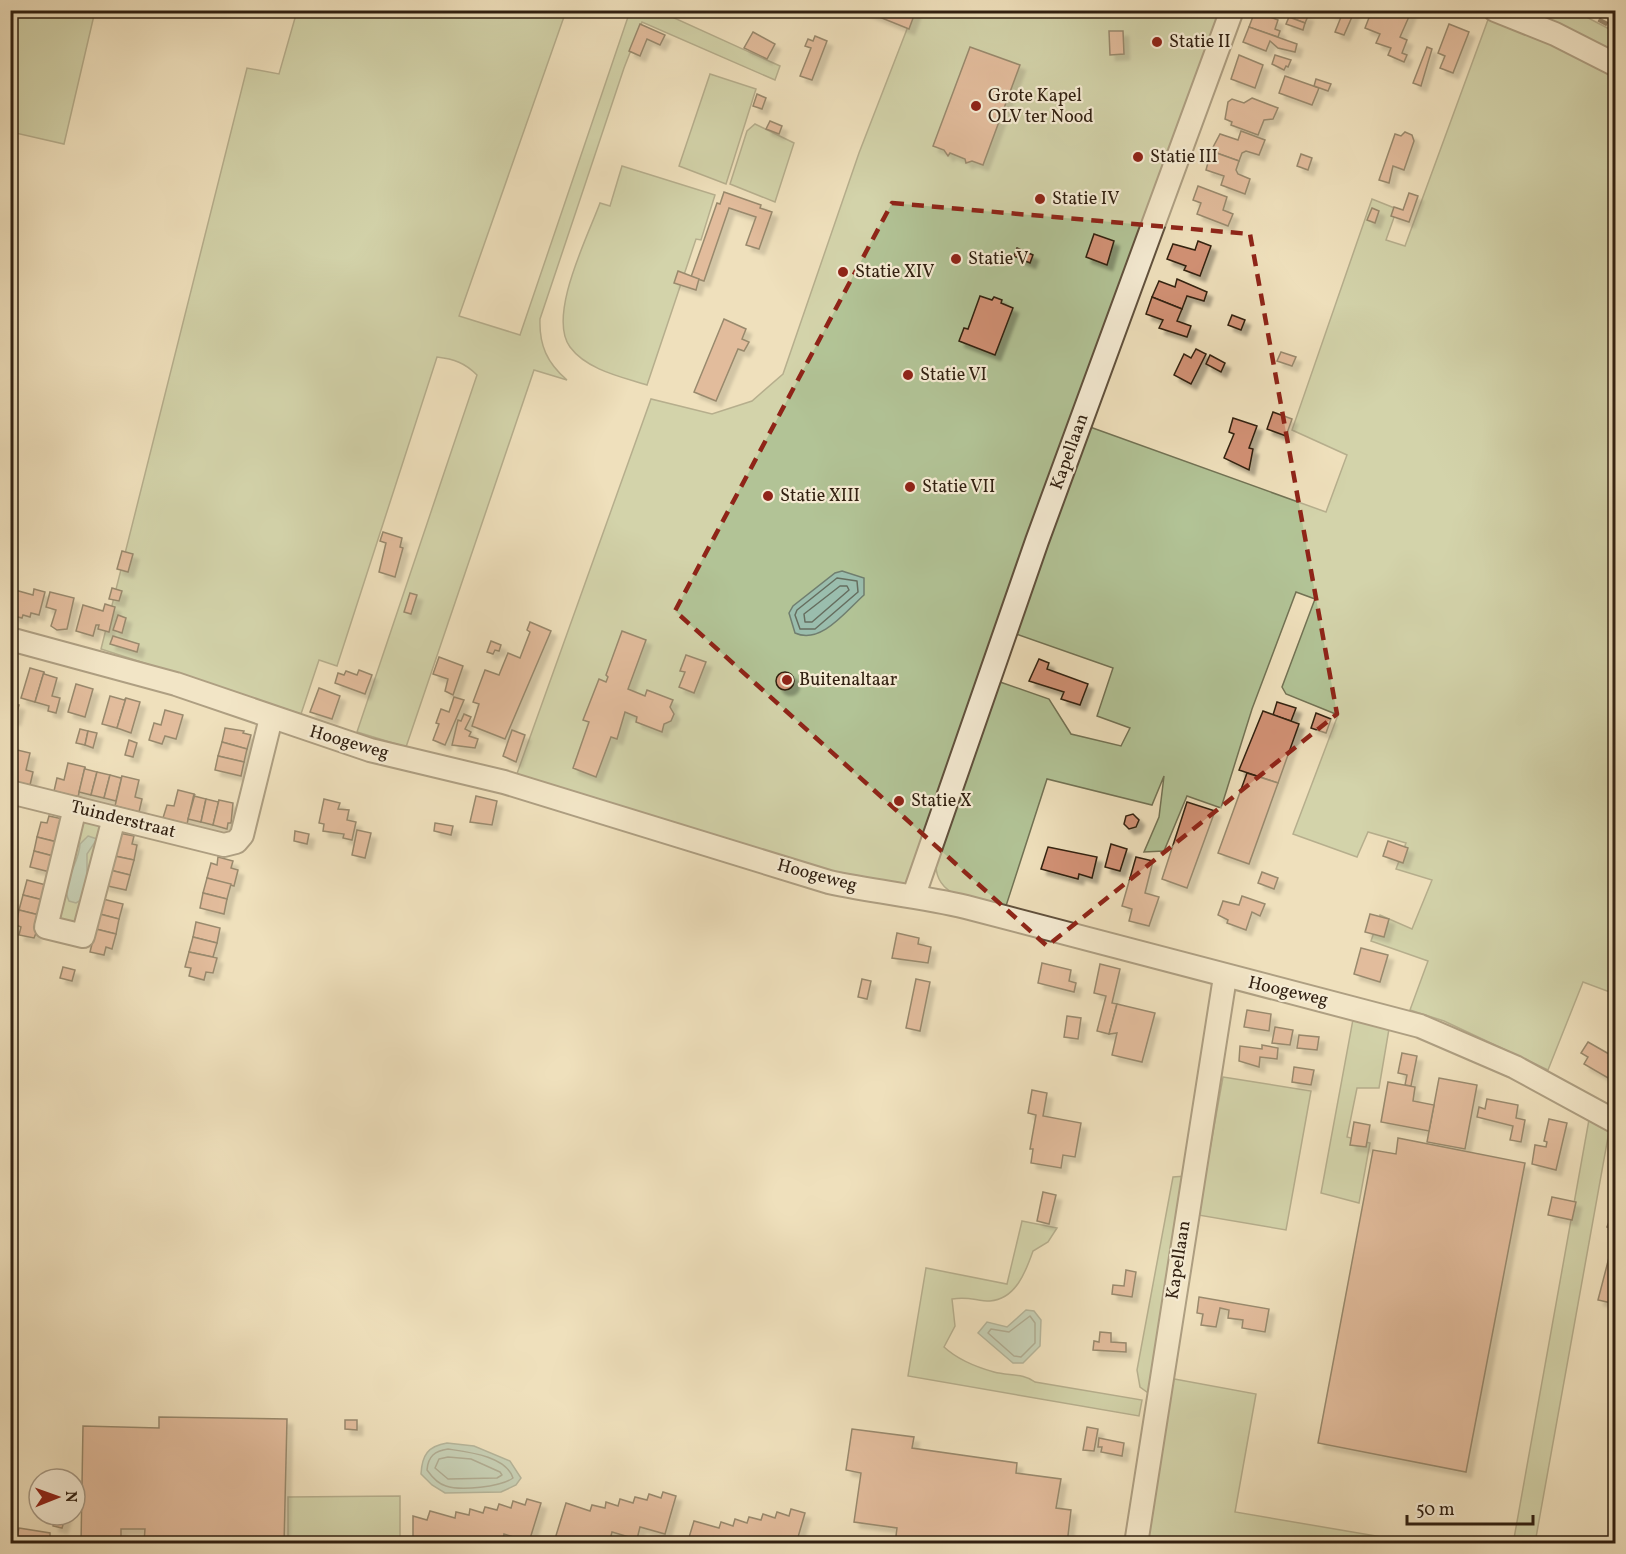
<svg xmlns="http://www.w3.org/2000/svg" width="1626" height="1554" viewBox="0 0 1626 1554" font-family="Vollkorn,serif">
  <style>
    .green { fill: #b2c396; stroke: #727254; stroke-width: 1.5 }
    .water { fill: #9abdad; stroke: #707e6f; stroke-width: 1.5 }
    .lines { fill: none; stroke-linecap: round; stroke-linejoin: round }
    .shore { stroke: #666e5f; stroke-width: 1.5 }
    .building { fill: #d29175; stroke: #312011; stroke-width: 1.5; filter: url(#shadow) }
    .minor-casing { stroke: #60503c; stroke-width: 26 }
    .minor { stroke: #f5ebd3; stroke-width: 22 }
    .rail { stroke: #312011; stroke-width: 4.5; stroke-dasharray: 10 10; stroke-linecap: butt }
    .marked { fill: none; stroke: #8f2418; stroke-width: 4.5; stroke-dasharray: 12 8; stroke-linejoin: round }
    .poi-dot { fill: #8f2418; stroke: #f5ebd3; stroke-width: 2 }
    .labels { text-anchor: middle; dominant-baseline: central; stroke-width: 4.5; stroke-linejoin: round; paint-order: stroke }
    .poi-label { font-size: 18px; fill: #312011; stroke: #f5ebd3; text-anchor: start }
    .street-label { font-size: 18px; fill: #312011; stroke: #f5ebd3 }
  </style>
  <defs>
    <filter id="shadow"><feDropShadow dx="5.5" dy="5.5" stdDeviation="1.5" flood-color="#0004"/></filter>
  </defs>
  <rect width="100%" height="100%" fill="#efe0bc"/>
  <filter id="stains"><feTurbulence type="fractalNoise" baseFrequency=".00333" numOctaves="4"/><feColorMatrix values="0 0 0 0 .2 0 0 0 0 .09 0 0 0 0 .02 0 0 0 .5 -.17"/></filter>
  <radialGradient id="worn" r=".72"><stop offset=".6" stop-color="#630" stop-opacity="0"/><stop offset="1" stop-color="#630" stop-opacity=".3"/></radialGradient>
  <g class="green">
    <polygon points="11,10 95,11 64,144 11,132"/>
    <path d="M297 11H566L459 316 520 335 630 11H659L780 66 775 80 642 22 624 68 540 319C539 345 547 363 567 380L534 370 406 747 357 732 477 375C465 363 454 359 437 357L337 666 319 660 301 714 101 649 247 68 279 74Z"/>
    <polygon points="914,11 1230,11 907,889 832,877 514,782 651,399 712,414 752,401 783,374 859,153"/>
    <polygon points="1515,11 1575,11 1615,32 1615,58"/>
    <path d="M1489 17 1538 33 1615 75V994L1583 982 1548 1070 1444 1021 1410 1010 1428 961 1371 941 1380 915 1412 929 1432 880 1396 869 1406 843 1368 832 1357 857 1293 834 1338 715 1286 694 1282 687 1315 599 1296 592 1252 709 1221 808 1187 796 1164 851 1144 852 1159 817 1164 776 1152 805 1047 779 1006 906C980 901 937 900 936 866L958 796 1000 682 1049 699 1071 734 1121 746 1130 728 1097 716 1113 668 1016 634 1090 427 1326 512 1347 455 1292 430 1372 199 1397 209 1386 240 1405 246Z"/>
    <polygon points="710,74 756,89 726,184 679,166"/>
    <polygon points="755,124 794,143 775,202 730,184 747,131"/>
    <path d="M622 166 715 195 701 240 696 239 647 385C622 377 587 370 570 347 547 316 588 236 600 203L610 206Z"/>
    <polygon points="76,818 108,824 80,924 54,918"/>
    <polygon points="1354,1014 1390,1023 1379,1088 1357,1088 1347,1137 1370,1143 1359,1203 1321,1193"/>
    <polygon points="1223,1077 1311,1091 1286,1230 1198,1215"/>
    <polygon points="1590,1114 1610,1126 1535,1543 1513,1544"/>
    <polygon points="1186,1176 1151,1395 1140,1387 1137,1370 1173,1177"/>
    <path d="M1022 1221 1057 1228 1048 1242 1033 1251C1026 1271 1016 1299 990 1301 976 1301 969 1296 952 1299L955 1326 944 1347C957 1359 976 1367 994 1372 1008 1376 1024 1373 1035 1382L1142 1400 1139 1416 908 1376 926 1268 1007 1284Z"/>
    <polygon points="1169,1378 1256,1394 1235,1512 1417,1543 1143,1544"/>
    <polygon points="400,1496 400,1543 288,1543 288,1497"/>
  </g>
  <g class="water">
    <path d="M842 571 864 578V595C846 611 821 645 795 633L789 613 793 606 835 573Z"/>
    <path d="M88 836 97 839 87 854V878L81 900 76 903 69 901C60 884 80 862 80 844Z"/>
    <polygon points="1026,1310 1034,1311 1041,1320 1040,1346 1023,1363 1013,1363 978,1333 987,1322 1007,1327"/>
    <path d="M447 1443 474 1446 510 1461 521 1478 516 1485 501 1492 445 1493 432 1485 421 1474C422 1455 428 1446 447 1443Z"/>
  </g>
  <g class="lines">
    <g class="shore">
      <polygon points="837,578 857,581 858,592 815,629 800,629 795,615 797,610"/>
      <polygon points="840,586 847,586 849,590 812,622 805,622 804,614"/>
      <polygon points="1030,1316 1035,1323 1035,1343 1021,1357 1014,1356 988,1333 991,1329 1009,1332"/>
      <path d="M448 1449C468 1452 506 1456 513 1478 501 1487 460 1491 446 1486 438 1484 432 1477 427 1470 428 1456 435 1451 448 1449Z"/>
      <polygon points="448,1457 471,1459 500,1472 502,1475 497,1478 448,1479 435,1468 439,1459"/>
    </g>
  </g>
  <g class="building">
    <polygon points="862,10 916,10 909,29"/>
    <polygon points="1291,10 1308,16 1305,23 1289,17"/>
    <polygon points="1325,10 1355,10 1344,35 1335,32 1341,17"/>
    <polygon points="1372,10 1411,12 1400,37 1407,40 1402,53 1407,55 1404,62 1388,55 1391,48 1376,43 1380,34 1365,28"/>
    <polygon points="1255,11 1278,20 1275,29 1280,31 1278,37 1249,27"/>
    <polygon points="1289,17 1305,23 1303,30 1286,24"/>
    <polygon points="640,24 665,35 660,45 647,39 640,56 629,51"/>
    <polygon points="1449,24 1469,32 1453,73 1440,68 1445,56 1438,53"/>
    <polygon points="1249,27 1297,44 1295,52 1278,48 1270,41 1266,51 1243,42"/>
    <polygon points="1109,31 1123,31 1124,54 1110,55"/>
    <polygon points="753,32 775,44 767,59 744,48"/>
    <polygon points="815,36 827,41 812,80 800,76 811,48 805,46 808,39 813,41"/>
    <polygon points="970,47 1020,65 983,165 972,161 966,163 965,159 950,153 948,156 944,150 933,146"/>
    <polygon points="1427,47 1432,49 1421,86 1413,83"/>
    <polygon points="1239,55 1263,65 1255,88 1231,79"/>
    <polygon points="1275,55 1291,60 1288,67 1286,66 1284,70 1272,64"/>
    <polygon points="1285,76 1319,88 1312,105 1279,93"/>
    <polygon points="1316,79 1331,84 1328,91 1314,86"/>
    <polygon points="757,94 766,98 762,109 753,106"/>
    <polygon points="1252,98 1278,108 1273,119 1264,120 1258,135 1231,125 1232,122 1225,119 1228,102 1232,99 1244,103"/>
    <polygon points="770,121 782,126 779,134 766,129"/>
    <polygon points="1241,131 1265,140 1259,155 1246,151 1242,153 1239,161 1211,151 1220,134 1238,140"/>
    <polygon points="1405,132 1412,135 1414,141 1404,170 1393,166 1389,183 1379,180 1395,134 1401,136"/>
    <polygon points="1211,151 1239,161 1236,170 1238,174 1250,179 1245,194 1221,185 1224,176 1206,170"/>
    <polygon points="1301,154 1312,158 1308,170 1297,166"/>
    <polygon points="1198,186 1227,197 1223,210 1233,214 1228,226 1197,214 1201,203 1193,200"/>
    <polygon points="724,192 761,205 760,208 772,212 759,249 746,245 756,217 729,208 704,281 691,277 717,203 720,204"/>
    <polygon points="1409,193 1418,196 1409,222 1391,216 1394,207 1403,210"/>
    <polygon points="1372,208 1379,211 1375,223 1367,220"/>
    <polygon points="1094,234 1114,241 1107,265 1086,257"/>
    <polygon points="1198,241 1211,246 1200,276 1184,270 1186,266 1167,259 1173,244 1195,250"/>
    <polygon points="1017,248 1033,255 1030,263 1014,256"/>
    <polygon points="678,271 699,279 696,290 674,283"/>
    <polygon points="1177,279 1207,292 1204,301 1187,296 1182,309 1152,297 1159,281 1175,287"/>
    <polygon points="980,296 992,300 994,297 1002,300 1001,303 1013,308 995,355 959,341 964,328 968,329"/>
    <polygon points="1152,297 1182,309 1177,321 1191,326 1187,337 1159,328 1163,320 1146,314"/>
    <polygon points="1232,315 1245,320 1241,330 1228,325"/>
    <polygon points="724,319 746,329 742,339 749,342 744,351 738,349 716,401 694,392"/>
    <polygon points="1196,349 1206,354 1191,384 1174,375 1184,354 1191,358"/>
    <polygon points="1281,352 1296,357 1292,366 1277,361"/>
    <polygon points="1210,355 1225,363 1221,372 1206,364"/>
    <polygon points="1273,412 1292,419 1286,436 1267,429"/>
    <polygon points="1233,418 1257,426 1249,448 1253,449 1249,470 1224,458 1234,434 1229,432"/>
    <polygon points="383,532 402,538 400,547 403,548 395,577 379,572 386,543 380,541"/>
    <polygon points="122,551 133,554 128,572 117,569"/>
    <polygon points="112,588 122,591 119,601 109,599"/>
    <polygon points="34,589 45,592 39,615 31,613 30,617 23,615 22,618 10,615 15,590 33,595"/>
    <polygon points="50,592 74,598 67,629 57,630 51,626 56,610 46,607"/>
    <polygon points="410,593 417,595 411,614 404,612"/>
    <polygon points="105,604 115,607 109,632 98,629 99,625 96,625 93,636 76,631 83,605 103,611"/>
    <polygon points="118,615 126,618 122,633 113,630"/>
    <polygon points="530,622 551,631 505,739 472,726 479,704 473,702 485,670 499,675 508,653 520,658 530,632 527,630"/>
    <polygon points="622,631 646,640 628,689 645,696 647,690 673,700 670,707 674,714 671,721 664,724 662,732 636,722 637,717 625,712 617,739 611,737 596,777 573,768 589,722 583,720 599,679 606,682 608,677 606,675"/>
    <polygon points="113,636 139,644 137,652 110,644"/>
    <polygon points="491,641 501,645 499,651 495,650 493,654 487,652"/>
    <polygon points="686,655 706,662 694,693 679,687 685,672 680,671"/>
    <polygon points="439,657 463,666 453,695 445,691 448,679 433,674"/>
    <polygon points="1039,659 1049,663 1047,669 1088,684 1080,705 1061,699 1064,692 1029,681"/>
    <polygon points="30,668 44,672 35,702 21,698"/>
    <polygon points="359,670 372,675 365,694 335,683 338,673 344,675 346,671 357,675"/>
    <polygon points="44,672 44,674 57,678 52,696 60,698 56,713 48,711 49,706 35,702"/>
    <circle cx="785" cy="681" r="9"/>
    <polygon points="76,684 93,689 85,717 68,712"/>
    <polygon points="319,688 340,696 332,719 310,712"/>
    <polygon points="110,696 124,700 126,698 117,728 102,724"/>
    <polygon points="454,697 464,700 445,745 433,740 439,724 436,723 441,709 449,712"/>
    <polygon points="126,698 140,702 131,733 117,728"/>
    <polygon points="1277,702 1296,708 1291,721 1273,715"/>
    <polygon points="11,703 19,705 15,720 10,719"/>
    <polygon points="165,710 183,715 176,739 165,736 162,744 149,740 154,723 161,725"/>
    <polygon points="1263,711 1299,724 1278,783 1239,770"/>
    <polygon points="1316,713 1331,719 1326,733 1311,728"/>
    <polygon points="464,714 471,717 465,729 471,732 469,736 478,739 475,748 452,745 458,720 461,721"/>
    <polygon points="225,728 244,731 243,733 251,735 247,749 222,742"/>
    <polygon points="80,729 88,731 85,745 76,743"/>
    <polygon points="512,730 525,735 516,762 503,756"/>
    <polygon points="88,731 97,733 93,748 85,745"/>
    <polygon points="129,740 137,743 133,757 125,755"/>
    <polygon points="222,742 247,749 244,762 218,756"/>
    <polygon points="13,749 30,753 26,770 33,772 30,785 10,781"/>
    <polygon points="218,756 244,762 241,776 215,770"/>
    <polygon points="68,763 85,767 78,797 54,791 57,778 64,780"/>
    <polygon points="85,767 85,769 97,772 91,795 79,792"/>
    <polygon points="97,772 110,775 104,798 91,795"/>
    <polygon points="1247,773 1278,783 1249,864 1218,853"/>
    <polygon points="110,775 121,778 122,776 116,801 104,798"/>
    <polygon points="122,776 139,780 135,797 142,799 139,812 115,806"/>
    <polygon points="178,790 194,794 187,824 163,818 167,805 174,806"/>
    <polygon points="195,794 194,796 206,799 201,822 188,819"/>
    <polygon points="476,796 497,801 492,825 470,822"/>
    <polygon points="206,799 218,802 219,800 213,825 201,822"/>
    <polygon points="324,799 340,803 338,809 349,810 347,820 356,822 352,840 343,838 344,834 323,831 324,824 319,823"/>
    <polygon points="219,800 233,803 231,823 228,823 227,829 213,825"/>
    <polygon points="1187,802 1215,811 1187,888 1162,879"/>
    <polygon points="1133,814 1139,820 1136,827 1129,829 1124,824 1126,816"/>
    <polygon points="49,816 63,819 61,843 37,837 41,822 47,823"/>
    <polygon points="435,823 453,826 451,835 434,831"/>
    <polygon points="357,830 371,833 365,858 352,855"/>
    <polygon points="295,831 309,834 307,844 294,841"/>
    <polygon points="119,833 134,836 132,844 137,845 134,860 110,855"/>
    <polygon points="37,837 61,843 57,857 34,851"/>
    <polygon points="1388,841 1408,848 1403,863 1383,856"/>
    <polygon points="1111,844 1127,849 1120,871 1105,867"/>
    <polygon points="1048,847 1097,857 1092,878 1079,874 1078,879 1041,869"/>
    <polygon points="34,851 57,857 54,873 30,867"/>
    <polygon points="110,855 134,860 130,875 106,869"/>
    <polygon points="218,857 233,861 231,868 238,870 234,886 207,878 211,863 217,865"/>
    <polygon points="1136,857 1153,861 1145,893 1159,897 1149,926 1129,921 1132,909 1122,906"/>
    <polygon points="106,869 130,875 126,890 103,885"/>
    <polygon points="1262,872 1278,878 1274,889 1258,883"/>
    <polygon points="207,878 231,884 227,899 203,893"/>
    <polygon points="27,880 50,886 47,901 23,895"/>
    <polygon points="203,893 227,899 224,914 200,908"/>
    <polygon points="23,895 47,901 43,916 19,910"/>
    <polygon points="1242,896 1265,904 1260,916 1252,912 1246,930 1227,923 1228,920 1218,915 1223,901 1239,905"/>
    <polygon points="99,898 123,904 119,919 96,913"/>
    <polygon points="19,910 43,916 34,938 19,935 21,927 16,925"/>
    <polygon points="96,913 119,919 116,934 92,928"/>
    <polygon points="1370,914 1389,919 1384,937 1365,932"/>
    <polygon points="196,922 220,928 217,943 193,937"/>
    <polygon points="92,928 116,934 112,949 106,947 104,955 90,952 92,944 84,942"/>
    <polygon points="897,933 919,938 918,944 931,947 928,963 892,958"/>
    <polygon points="193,937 217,943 213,957 189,952"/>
    <polygon points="1361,948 1388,955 1380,982 1354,974"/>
    <polygon points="189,952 217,958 213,973 206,972 204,980 189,976 191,968 185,967"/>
    <polygon points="1042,963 1071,970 1069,981 1076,983 1074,992 1038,983"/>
    <polygon points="1100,964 1120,969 1112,1003 1117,1004 1109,1034 1097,1031 1106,996 1094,993"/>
    <polygon points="63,967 75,970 72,981 60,978"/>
    <polygon points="862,979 871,981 867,999 858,997"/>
    <polygon points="916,979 930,982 920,1031 906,1028"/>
    <polygon points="1117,1004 1155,1013 1142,1062 1112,1055 1117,1033 1109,1034"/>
    <polygon points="1247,1010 1271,1014 1269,1031 1244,1027"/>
    <polygon points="1067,1016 1081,1018 1078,1039 1064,1037"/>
    <polygon points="1275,1027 1293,1030 1290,1045 1272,1043"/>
    <polygon points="1299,1035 1319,1037 1317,1050 1297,1048"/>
    <polygon points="1588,1042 1616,1058 1615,1082 1584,1064 1588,1057 1581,1053"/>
    <polygon points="1262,1045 1278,1048 1277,1059 1260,1057 1259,1067 1239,1061 1240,1046 1262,1049"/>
    <polygon points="1402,1053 1417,1056 1411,1086 1405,1085 1407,1075 1398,1073"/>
    <polygon points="1294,1067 1314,1070 1311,1085 1292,1082"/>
    <polygon points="1439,1078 1477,1085 1465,1149 1427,1142"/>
    <polygon points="1388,1082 1415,1087 1413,1101 1434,1105 1429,1131 1381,1122"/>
    <polygon points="1032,1090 1047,1093 1043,1116 1081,1123 1075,1157 1063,1155 1061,1168 1031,1163 1033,1149 1030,1149 1036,1115 1028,1113"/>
    <polygon points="1487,1099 1518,1105 1516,1118 1525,1120 1521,1142 1510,1140 1513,1126 1477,1117 1479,1107 1485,1109"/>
    <polygon points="1549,1119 1567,1123 1556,1170 1532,1164 1535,1145 1546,1147 1547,1142 1544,1141"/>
    <polygon points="1354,1122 1370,1125 1366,1147 1350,1145"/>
    <polygon points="1398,1138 1525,1163 1466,1472 1318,1443 1373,1150 1396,1154"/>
    <polygon points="1043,1192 1056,1195 1049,1224 1037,1221"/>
    <polygon points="1552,1197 1576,1202 1572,1220 1548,1215"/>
    <polygon points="1616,1203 1616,1230 1607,1227"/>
    <polygon points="1613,1242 1616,1243 1616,1304 1598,1300"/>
    <polygon points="1126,1270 1136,1272 1132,1297 1112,1294 1113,1285 1124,1286"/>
    <polygon points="1199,1297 1269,1309 1265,1332 1242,1328 1243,1320 1228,1318 1229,1310 1220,1308 1216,1327 1201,1325 1203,1314 1197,1313"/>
    <polygon points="1100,1332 1111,1333 1111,1342 1126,1343 1126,1352 1093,1350 1094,1341 1099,1342"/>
    <polygon points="159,1417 287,1419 284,1544 144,1542 145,1529 121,1529 121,1544 81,1544 83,1426 159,1428"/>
    <polygon points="345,1420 357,1420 357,1430 345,1429"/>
    <polygon points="1087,1427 1098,1429 1094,1451 1083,1450"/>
    <polygon points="852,1429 914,1437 912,1448 1017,1463 1016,1473 1061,1479 1056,1508 1071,1510 1067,1544 895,1544 897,1528 854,1522 861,1473 846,1470"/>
    <polygon points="1099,1438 1124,1443 1122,1456 1101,1452 1102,1447 1098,1447"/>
    <polygon points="663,1492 676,1496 665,1534 640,1527 637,1539 640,1539 639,1544 627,1544 629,1537 612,1532 609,1544 584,1537 582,1544 554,1542 566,1503 590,1511 592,1505 605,1508 606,1502 618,1506 620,1499 633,1503 635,1497 647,1500 649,1494 661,1498"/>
    <polygon points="527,1499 541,1503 529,1542 504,1534 502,1544 476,1540 475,1544 420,1544 421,1541 413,1539 413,1516 427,1520 430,1511 455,1518 456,1512 469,1515 470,1509 483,1513 485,1507 497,1510 499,1504 511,1508 513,1501 525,1505"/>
    <polygon points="791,1509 805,1513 796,1544 687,1544 694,1521 719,1528 721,1522 733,1526 735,1519 747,1523 749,1517 761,1520 763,1514 775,1518 777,1512 789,1516"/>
    <polygon points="55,1515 66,1515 62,1528 53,1526"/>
    <polygon points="19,1528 50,1533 50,1544 15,1544"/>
  </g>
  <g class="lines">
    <g class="minor-casing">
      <g id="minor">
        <polyline points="1495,10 1555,34 1616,65"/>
        <path d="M10 639 176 684 370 750 504 782 829 882C874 892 921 896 966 907L1420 1026 1515 1067 1616 1122"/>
        <polyline points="10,792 224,845 236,842 242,835 271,718"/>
        <polyline points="75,808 46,927 83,936 114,818"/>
        <polyline points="914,895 1037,541 1232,10"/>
        <polyline points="1136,1544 1225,977"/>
      </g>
    </g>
    <use href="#minor" class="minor"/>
    <g class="rail">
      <polyline points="1581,10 1616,29"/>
      <polyline points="1604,10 1616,17"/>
    </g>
  </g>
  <path d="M0 0H1626V1554H0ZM892 203 1250 234 1337 714 1047 946 675 611Z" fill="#efe0bc" fill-opacity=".55" fill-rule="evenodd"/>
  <path class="marked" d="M892 203 1250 234 1337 714 1047 946 675 611Z"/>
  <g class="poi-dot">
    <circle cx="1157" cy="42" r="6"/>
    <circle cx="976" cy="106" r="6"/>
    <circle cx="1138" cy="157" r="6"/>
    <circle cx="1040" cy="199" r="6"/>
    <circle cx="956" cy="259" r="6"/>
    <circle cx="843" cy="272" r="6"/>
    <circle cx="908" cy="375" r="6"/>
    <circle cx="910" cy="487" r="6"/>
    <circle cx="768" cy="496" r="6"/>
    <circle cx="787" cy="680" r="6"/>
    <circle cx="899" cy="801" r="6"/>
  </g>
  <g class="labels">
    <g class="poi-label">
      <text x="1169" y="42">Statie II</text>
      <text x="988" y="96">Grote Kapel<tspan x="988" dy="21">OLV ter Nood</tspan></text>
      <text x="1150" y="157">Statie III</text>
      <text x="1052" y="199">Statie IV</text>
      <text x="968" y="259">Statie V</text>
      <text x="855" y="272">Statie XIV</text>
      <text x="920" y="375">Statie VI</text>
      <text x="922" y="487">Statie VII</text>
      <text x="780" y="496">Statie XIII</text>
      <text x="799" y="680">Buitenaltaar</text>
      <text x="911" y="801">Statie X</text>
    </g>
    <g class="street-label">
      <text transform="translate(1070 452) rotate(-70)">Kapellaan</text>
      <text transform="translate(349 743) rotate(16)">Hoogeweg</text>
      <text transform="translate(123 820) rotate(14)">Tuinderstraat</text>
      <text transform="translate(817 876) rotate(15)">Hoogeweg</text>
      <text transform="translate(1288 992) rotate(13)">Hoogeweg</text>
      <text transform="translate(1179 1260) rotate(-81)">Kapellaan</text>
    </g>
  </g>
  <rect width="1626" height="1554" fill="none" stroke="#efe0bc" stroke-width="36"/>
  <rect x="12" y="12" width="1602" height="1530" fill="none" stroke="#312011" stroke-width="3"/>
  <rect x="18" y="18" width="1590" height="1518" fill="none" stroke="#312011" stroke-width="1.5"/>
  <g transform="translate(57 1497) rotate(89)"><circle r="28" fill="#f5ebd3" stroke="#a79a85" stroke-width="1.5"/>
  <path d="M0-4.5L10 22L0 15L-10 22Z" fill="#8f2418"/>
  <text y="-9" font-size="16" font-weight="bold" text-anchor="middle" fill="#312011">N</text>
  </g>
  <path d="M1407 1515v9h126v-9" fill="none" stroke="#312011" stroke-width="3"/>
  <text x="1416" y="1515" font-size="18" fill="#312011" stroke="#f5ebd3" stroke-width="4.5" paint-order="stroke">50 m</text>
  <rect width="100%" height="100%" filter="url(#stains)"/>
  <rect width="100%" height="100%" fill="url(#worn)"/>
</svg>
